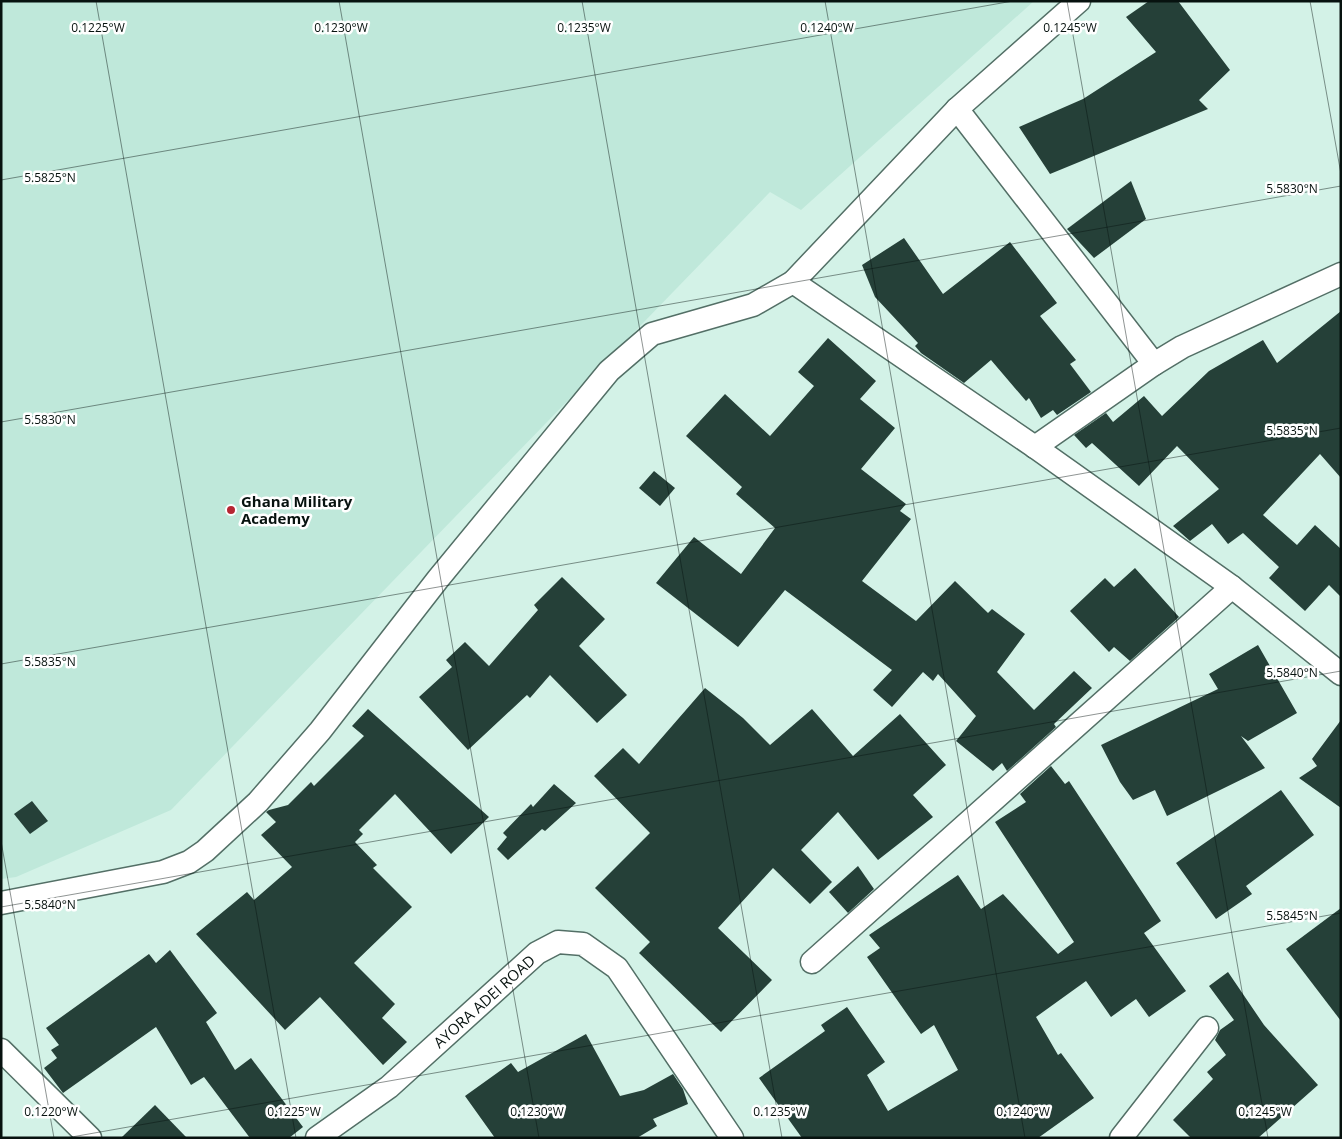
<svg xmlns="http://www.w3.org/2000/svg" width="1342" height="1139" viewBox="0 0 1342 1139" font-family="'Open Sans',sans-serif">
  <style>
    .built { fill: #bfe8da }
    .building { fill: #254038 }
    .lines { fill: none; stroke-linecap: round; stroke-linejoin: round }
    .minor-casing { stroke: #536f66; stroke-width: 25 }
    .minor { stroke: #fff; stroke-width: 22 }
    .ticks { fill: none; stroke: #07120f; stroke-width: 1; stroke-opacity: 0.45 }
    .poi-dot { fill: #b62532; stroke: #fff; stroke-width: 2 }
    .labels { text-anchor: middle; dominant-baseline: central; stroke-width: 5; stroke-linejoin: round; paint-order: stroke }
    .poi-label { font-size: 15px; font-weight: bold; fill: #07120f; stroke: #fff; text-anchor: start }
    .street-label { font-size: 15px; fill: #07120f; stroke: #fff }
    .ticks-label { font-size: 12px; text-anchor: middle; fill: #07120f; stroke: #fff; stroke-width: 5; stroke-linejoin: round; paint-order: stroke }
  </style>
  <rect width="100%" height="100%" fill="#d3f2e7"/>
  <polygon class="built" points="1,1 1034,1 801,210 770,192 171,810 16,877 1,879"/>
  <g class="building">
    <polygon points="1149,1 1178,1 1230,70 1199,100 1208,109 1050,174 1019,127 1083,99 1156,52 1126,17"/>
    <polygon points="1131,181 1146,219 1094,258 1067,229"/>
    <polygon points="904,238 943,294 1010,242 1057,303 1040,316 1076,360 1070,364 1091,392 1057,415 1053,410 1041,418 1029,398 1026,401 991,360 964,383 921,353 915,346 918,343 875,297 862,265"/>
    <polygon points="1341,311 1341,478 1320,454 1263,515 1297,545 1315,525 1341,549 1341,597 1329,585 1305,611 1269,578 1279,567 1243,533 1228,544 1212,524 1190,541 1173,526 1219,489 1177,446 1139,486 1092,443 1086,448 1074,435 1106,413 1113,422 1144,396 1162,416 1209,371 1263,340 1277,363"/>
    <polygon points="828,338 876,381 860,399 895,428 861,469 906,504 900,511 911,519 862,581 916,621 955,581 988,613 992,609 1025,634 997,672 1034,710 1074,671 1092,688 1054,724 1056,727 1007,771 1002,763 993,771 956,741 976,716 938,674 933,681 923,672 892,707 873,690 892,670 785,590 738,647 656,583 694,537 741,574 775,528 736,494 742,487 686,436 725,394 770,436 814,386 798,372"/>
    <polygon points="654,471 675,488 660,506 639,488"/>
    <polygon points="1135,568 1179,617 1130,661 1114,647 1109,652 1070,611 1105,578 1114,587"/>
    <polygon points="562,577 605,619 579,646 627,695 597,723 550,675 530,698 527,695 468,750 419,697 452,667 446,660 465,642 489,666 538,610 534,605"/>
    <polygon points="1258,645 1297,713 1248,741 1241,736 1265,768 1167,816 1155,790 1133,800 1120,782 1101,745 1218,689 1209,674"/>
    <polygon points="705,688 743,718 770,745 812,709 853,756 900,714 946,765 913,795 933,817 878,860 838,812 801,850 832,882 810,904 773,868 718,928 772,980 721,1032 639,953 650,942 595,888 650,833 594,776 623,748 639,764"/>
    <polygon points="368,709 489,817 451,854 395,794 359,830 363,834 355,842 377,865 373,868 412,907 354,963 395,1004 382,1018 407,1042 383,1065 320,997 285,1030 196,934 247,892 254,900 292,867 261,835 276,822 266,812 269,810 288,805 311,782 314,786 364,736 352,726"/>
    <polygon points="1341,720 1341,808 1299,778 1317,766 1312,759"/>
    <polygon points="1051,766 1065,784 1069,781 1161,921 1144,933 1186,991 1149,1017 1136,999 1111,1017 1086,981 1036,1017 1058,1055 1061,1053 1094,1098 1038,1138 802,1138 759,1078 825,1031 821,1025 847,1007 885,1062 867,1075 888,1111 958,1070 934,1025 921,1034 867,957 880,948 869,935 958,875 981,909 1003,894 1058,954 1074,942 995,822 1026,802 1020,794"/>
    <polygon points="554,784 576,803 545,831 542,829 508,860 497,849 507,837 503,833 531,804 533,807"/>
    <polygon points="1281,790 1314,835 1246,886 1252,894 1216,919 1176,863"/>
    <polygon points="32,801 48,821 30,834 14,814"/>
    <polygon points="858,866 874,889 848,913 829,892"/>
    <polygon points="1341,908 1341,1021 1286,949"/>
    <polygon points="170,950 217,1013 206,1022 235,1070 251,1058 303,1127 289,1138 250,1138 204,1077 191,1085 156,1027 63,1093 44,1068 57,1058 51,1050 59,1045 46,1028 149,954 156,963"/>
    <polygon points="1228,972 1264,1025 1318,1085 1258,1138 1191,1138 1173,1120 1213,1079 1207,1072 1226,1055 1215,1040 1220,1030 1234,1020 1209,986"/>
    <polygon points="586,1034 620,1096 644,1090 673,1074 683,1089 688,1104 653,1119 657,1126 637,1138 495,1138 465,1096 511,1063 518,1072"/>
    <polygon points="155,1105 187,1138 121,1138"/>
  </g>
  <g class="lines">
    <g class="minor-casing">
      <g id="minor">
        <polyline points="957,109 1154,364"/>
        <polyline points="793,282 1035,447 1232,587 1341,674"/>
        <polyline points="1035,447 1154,364 1182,347 1341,274"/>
        <polyline points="1,903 163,872 189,862 205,851 258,802 320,731 438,579 609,371 652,334 753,305 793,282 957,109 1079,1"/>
        <polyline points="812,962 1232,587"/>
        <polyline points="1,1050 90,1138"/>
        <polyline points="317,1138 389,1087 537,953 558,942 583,944 617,968 732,1138"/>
        <polyline points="1121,1138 1207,1028"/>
      </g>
    </g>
    <use href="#minor" class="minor"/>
  </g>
  <path class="ticks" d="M96 1 296 1138M339 1 539 1138M582 1 782 1138M825 1 1025 1138M1067 1 1268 1138M1310 1 1341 174M1 180 1013 1M1 422 1341 186M1 664 1341 428M1 841 54 1138M1 907 1341 671M66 1138 1341 913"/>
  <circle class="poi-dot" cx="231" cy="510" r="5"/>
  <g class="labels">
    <g class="poi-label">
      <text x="241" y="501">Ghana Military<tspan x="241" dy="17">Academy</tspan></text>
    </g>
    <g class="street-label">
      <text transform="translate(484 1001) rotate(-42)">AYORA ADEI ROAD</text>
    </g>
  </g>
  <g class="ticks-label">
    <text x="98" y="32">0.1225°W</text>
    <text x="341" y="32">0.1230°W</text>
    <text x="584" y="32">0.1235°W</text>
    <text x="827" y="32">0.1240°W</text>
    <text x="1070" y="32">0.1245°W</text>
    <text x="50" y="182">5.5825°N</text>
    <text x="1292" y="193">5.5830°N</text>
    <text x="50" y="424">5.5830°N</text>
    <text x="1292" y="435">5.5835°N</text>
    <text x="50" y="666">5.5835°N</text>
    <text x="1292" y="677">5.5840°N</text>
    <text x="50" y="909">5.5840°N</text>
    <text x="1292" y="920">5.5845°N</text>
    <text x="51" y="1116">0.1220°W</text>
    <text x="294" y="1116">0.1225°W</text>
    <text x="537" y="1116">0.1230°W</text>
    <text x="780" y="1116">0.1235°W</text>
    <text x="1023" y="1116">0.1240°W</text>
    <text x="1265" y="1116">0.1245°W</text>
  </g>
  <rect width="1342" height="1139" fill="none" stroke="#07120f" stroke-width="5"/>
</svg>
